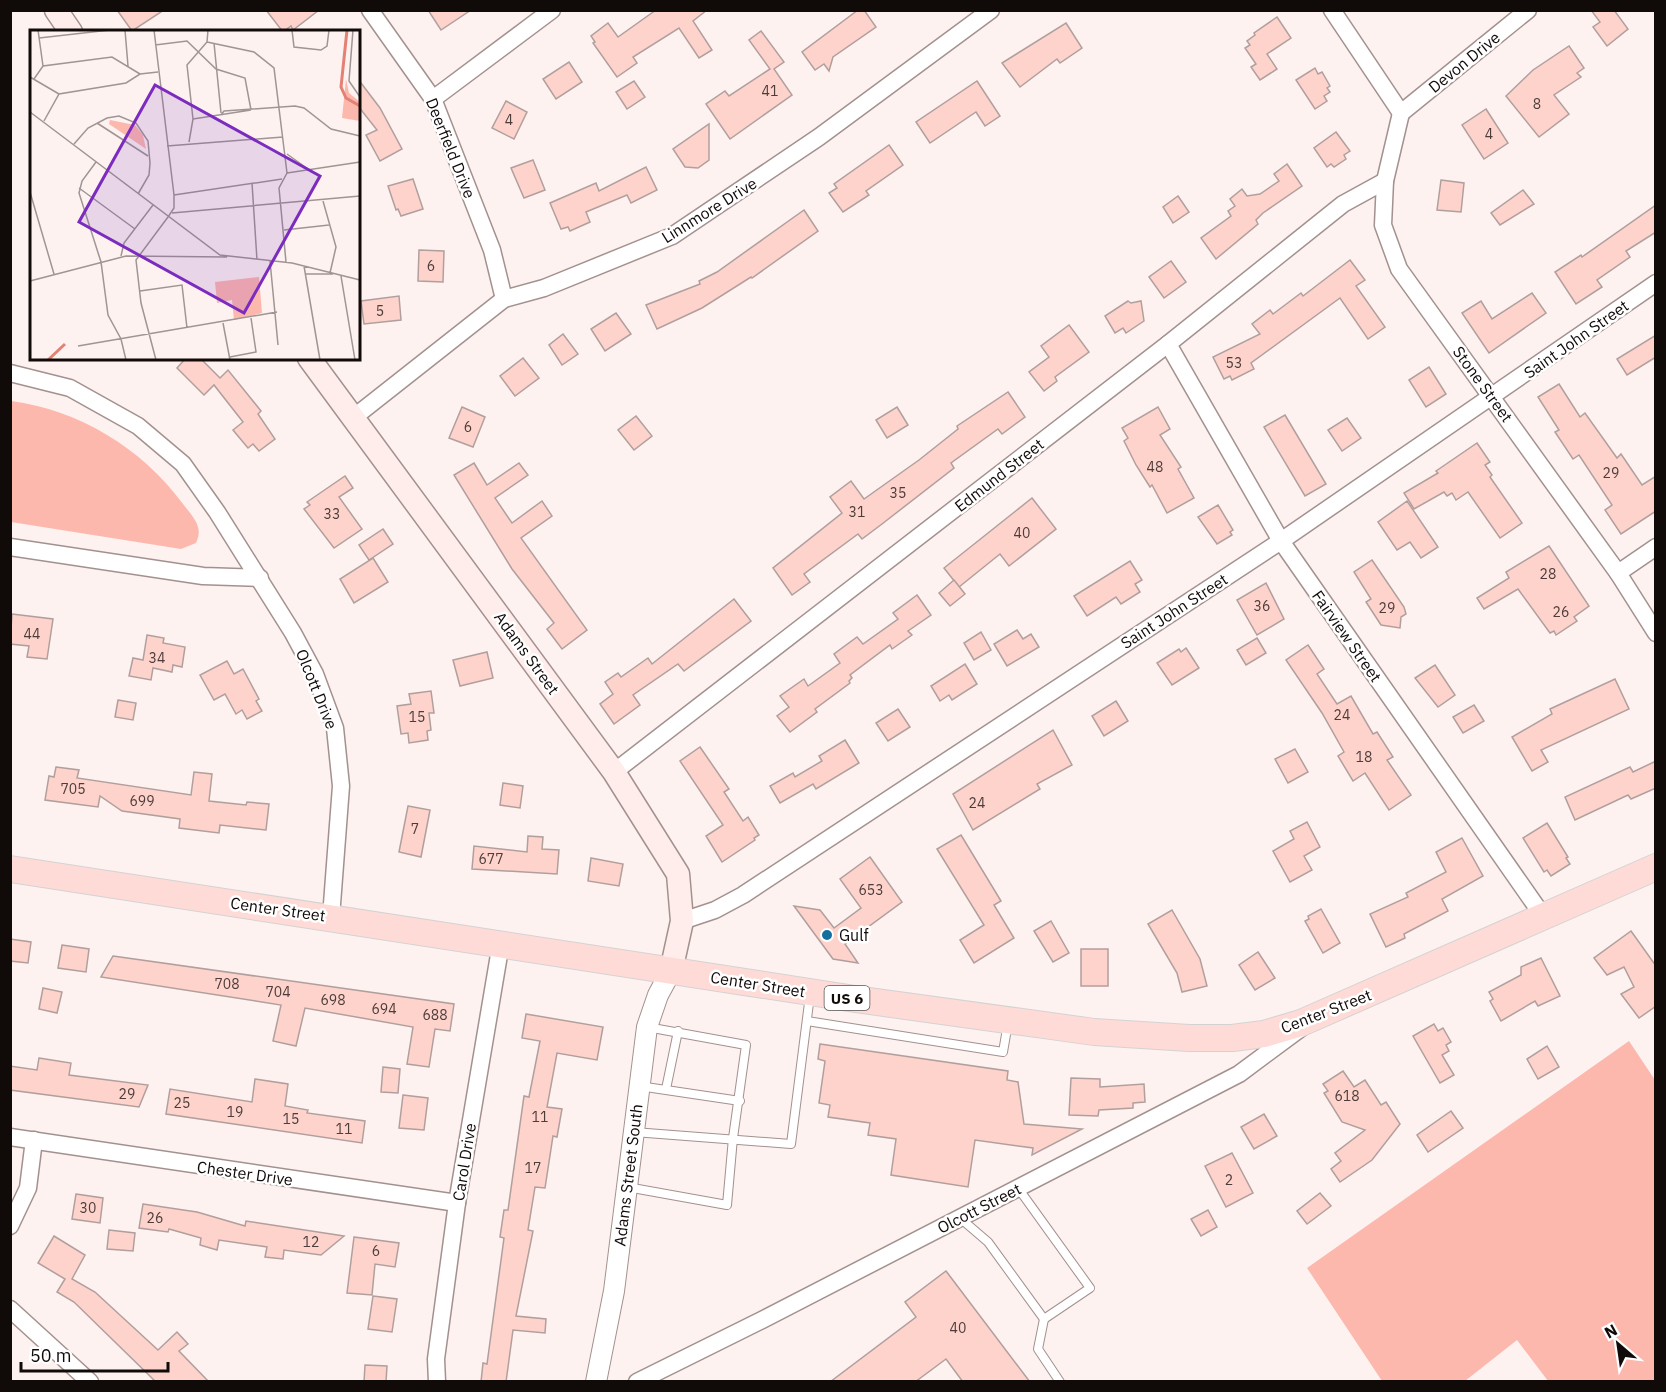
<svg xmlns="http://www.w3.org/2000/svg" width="1666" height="1392" viewBox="0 0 1666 1392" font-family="'IBM Plex Sans',sans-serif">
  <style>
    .green { fill: #fdb8ae }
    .building { fill: #fed3cc; stroke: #b19f9d; stroke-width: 1.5 }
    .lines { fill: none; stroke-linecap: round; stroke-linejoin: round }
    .service-casing { stroke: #a3918f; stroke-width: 10 }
    .minor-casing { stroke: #a3918f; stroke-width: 19 }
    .tertiary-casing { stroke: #a3918f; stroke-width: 22 }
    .secondary-casing { stroke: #a3918f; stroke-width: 25 }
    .primary-casing { stroke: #d4d3d3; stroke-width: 28 }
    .service { stroke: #fff; stroke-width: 8 }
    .minor { stroke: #fff; stroke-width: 16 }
    .tertiary { stroke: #fff; stroke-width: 20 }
    .secondary { stroke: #feedea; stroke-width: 22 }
    .primary { stroke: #fedbd6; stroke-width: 26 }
    .poi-dot { fill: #156f9e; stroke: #fff; stroke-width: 2 }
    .labels { text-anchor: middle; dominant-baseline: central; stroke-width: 5; stroke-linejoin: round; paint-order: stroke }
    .number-label { font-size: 14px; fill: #4c3c3a }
    .shield { fill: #fff; stroke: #585453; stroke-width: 1.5 }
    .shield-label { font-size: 15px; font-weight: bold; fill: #100a09 }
    .street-label { font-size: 16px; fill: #100a09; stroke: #fff }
    .poi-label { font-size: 16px; fill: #100a09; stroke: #fff; text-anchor: start }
    .inset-river { fill: none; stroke: #e38175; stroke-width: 3 }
    .inset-road { fill: none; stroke: #9e9594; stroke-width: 1.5 }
    .view { fill: #7b2cbf; fill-opacity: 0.15; stroke: #7b2cbf; stroke-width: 3 }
    .inset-edge { fill: none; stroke: #100a09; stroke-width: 3 }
  </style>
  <rect width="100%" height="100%" fill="#fdf2f0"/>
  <g class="green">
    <path d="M11 401C79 410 142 448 183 504 193 517 204 527 196 543L181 549 11 522Z"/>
    <polygon points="1629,1041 1655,1080 1655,1381 1548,1381 1517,1340 1465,1381 1382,1381 1307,1268"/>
  </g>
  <g class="building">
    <polygon points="117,10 164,10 132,31"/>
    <polygon points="266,10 319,10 293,30 291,26 283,32"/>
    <polygon points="428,10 471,10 441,30"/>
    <polygon points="656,10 707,10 693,21 712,50 699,58 679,28 633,57 637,63 617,77 593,43 595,42 591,36 608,23 618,37"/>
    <polygon points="858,10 864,10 876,27 833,57 829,71 824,64 815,70 802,52"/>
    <polygon points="1591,10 1614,10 1628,29 1607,46 1593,27 1600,22"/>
    <polygon points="1277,17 1291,38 1267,54 1277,69 1260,80 1251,67 1256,64 1245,48 1250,45 1247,41 1255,35 1254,33"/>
    <polygon points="1066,23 1082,48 1060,63 1057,59 1020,87 1002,63"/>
    <polygon points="761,31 784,62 774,69 792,95 730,139 706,104 725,91 729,96 770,69 749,40"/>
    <polygon points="1569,46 1584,68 1577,73 1581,77 1554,95 1569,114 1539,137 1506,96 1533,70"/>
    <polygon points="569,62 582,82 556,99 543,79"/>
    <polygon points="1315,68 1318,74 1322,72 1330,86 1327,88 1330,92 1324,96 1327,101 1315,109 1296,80"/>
    <polygon points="358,79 380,108 402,149 380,161 366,135 377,130 358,106"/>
    <polygon points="634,81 645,97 627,109 616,92"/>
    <polygon points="977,81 1000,116 985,126 976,112 930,143 916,122"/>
    <polygon points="506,101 527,112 514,139 492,128"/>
    <polygon points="1486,109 1508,143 1484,159 1462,125"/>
    <polygon points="709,124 709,160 698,168 685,167 673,149"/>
    <polygon points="1336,132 1350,151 1344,155 1346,159 1334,167 1331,164 1327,167 1314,148"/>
    <polygon points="889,145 903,165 866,191 869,195 843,212 829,193 837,188 834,184"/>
    <polygon points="533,160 545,190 524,198 511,168"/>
    <polygon points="1287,164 1302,186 1263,213 1256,220 1258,224 1216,259 1201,238 1231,216 1228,211 1235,206 1230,199 1242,189 1247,196 1260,194 1279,181 1274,174"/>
    <polygon points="646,167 657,190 631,203 627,195 586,212 590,222 570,231 568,227 561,229 550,203 596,183 599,191"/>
    <polygon points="413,179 423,209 401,216 398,209 396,210 388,186"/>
    <polygon points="1441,180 1464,183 1461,212 1437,210"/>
    <polygon points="1523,190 1534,204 1500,225 1491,213"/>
    <polygon points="1178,196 1189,212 1173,223 1163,207"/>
    <polygon points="1656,205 1656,232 1626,251 1630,257 1597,280 1602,287 1576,304 1555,272 1581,255 1582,257"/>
    <polygon points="804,210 818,231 752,278 751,277 702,308 657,329 646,305 700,284 699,281 717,272"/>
    <polygon points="419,250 444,251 443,282 418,281"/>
    <polygon points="1350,260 1365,280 1356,286 1385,327 1368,339 1340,298 1251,363 1254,369 1232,380 1230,376 1224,379 1213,357 1260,334 1252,324 1270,310 1273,314 1301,293 1303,296"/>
    <polygon points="1171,261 1186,282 1164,298 1149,277"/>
    <polygon points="1532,293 1546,313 1489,353 1462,313 1481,301 1492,319"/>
    <polygon points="399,296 401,320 364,324 361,301"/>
    <polygon points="1128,301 1131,303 1141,301 1144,321 1126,333 1123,328 1115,333 1105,316"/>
    <polygon points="616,313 631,334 605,351 591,329"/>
    <polygon points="1069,325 1089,352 1055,377 1057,381 1044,391 1029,372 1049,357 1041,346"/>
    <polygon points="563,334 578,354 562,365 549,345"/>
    <polygon points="1656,335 1656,357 1627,375 1617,359"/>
    <polygon points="186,358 200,358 220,378 228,370 261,411 258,414 275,439 259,451 253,444 248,448 233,430 243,422 214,385 204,395 177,368"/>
    <polygon points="523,358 539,378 515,396 500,376"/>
    <polygon points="1429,367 1446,394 1426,407 1409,380"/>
    <polygon points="1559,384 1580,417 1585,413 1617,458 1621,454 1642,485 1656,476 1656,511 1621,534 1605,510 1612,505 1579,455 1573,459 1555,432 1559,430 1538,397"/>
    <polygon points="1008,392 1025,417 1002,434 998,429 951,463 954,468 882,524 862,539 858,534 804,574 810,582 792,595 773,568 842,513 830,497 851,481 864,499 919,460 958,429 957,426"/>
    <polygon points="462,407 485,417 473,447 449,438"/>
    <polygon points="897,407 908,425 887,438 876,420"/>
    <polygon points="1158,407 1170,429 1160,435 1181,467 1178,469 1194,498 1167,513 1152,485 1150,487 1136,465 1124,441 1128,438 1122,428"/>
    <polygon points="1285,415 1326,484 1305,496 1264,427"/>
    <polygon points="636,416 652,436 634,450 618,430"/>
    <polygon points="1347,418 1361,438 1342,451 1328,430"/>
    <polygon points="1477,443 1490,462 1485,465 1492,475 1490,477 1522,523 1500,538 1468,492 1456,500 1452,493 1447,496 1444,492 1414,509 1404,493 1438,473 1436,471"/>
    <polygon points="474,463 487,485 519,463 528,475 495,498 512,523 542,501 552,516 521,538 587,630 562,649 547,629 554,623 512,569 454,475"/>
    <polygon points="345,476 353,488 339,497 362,529 334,548 304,509 310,505 307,502"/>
    <polygon points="1032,498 1056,529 1009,566 1000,554 959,587 944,568"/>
    <polygon points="1407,501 1438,547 1421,558 1410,542 1397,550 1378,522"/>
    <polygon points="1218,505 1233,530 1230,532 1232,535 1217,544 1198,517"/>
    <polygon points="383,529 393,544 369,560 359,545"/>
    <polygon points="1549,546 1589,606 1574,617 1577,621 1556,635 1554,631 1550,633 1518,589 1484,609 1477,598 1509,578 1506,572"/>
    <polygon points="373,558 388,582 354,603 340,579"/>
    <polygon points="1372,560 1404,607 1406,614 1401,617 1400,628 1381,625 1366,602 1371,599 1354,572"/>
    <polygon points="1130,561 1142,580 1135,584 1140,592 1121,604 1116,597 1087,616 1074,596"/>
    <polygon points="954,580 965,594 950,606 939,593"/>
    <polygon points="1266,583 1284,619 1257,635 1237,600"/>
    <polygon points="917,595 931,615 908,631 912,635 892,649 890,645 850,675 852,678 849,681 850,683 815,709 817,712 790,732 777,716 789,707 780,696 804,679 808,686 840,663 834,654 857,637 863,644 898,619 893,613"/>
    <polygon points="734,599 751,621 684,671 678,664 633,695 640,705 614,724 600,704 613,694 605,682 618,673 621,677 648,658 652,664"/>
    <polygon points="12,614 53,619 47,659 27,657 29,646 10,644"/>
    <polygon points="1017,630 1023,639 1031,634 1039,647 1007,666 994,644"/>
    <polygon points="981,632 991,650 974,660 964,643"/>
    <polygon points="147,635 164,638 163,643 185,647 182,667 173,665 172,672 153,668 151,680 129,676 133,658 143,660"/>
    <polygon points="1257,638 1266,653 1246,665 1237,650"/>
    <polygon points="1308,645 1324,669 1317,674 1337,704 1351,696 1373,734 1377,732 1393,757 1387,760 1411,795 1389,810 1365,773 1353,781 1338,756 1344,752 1322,713 1286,660"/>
    <polygon points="1186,648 1199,668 1172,685 1157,663 1179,649 1181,652"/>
    <polygon points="487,652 493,678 460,686 453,660"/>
    <polygon points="227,661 234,674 243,669 259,699 256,701 262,711 247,719 242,710 236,714 225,694 214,700 200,675"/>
    <polygon points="965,664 977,684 952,700 949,695 940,701 931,686"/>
    <polygon points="1435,665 1455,695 1438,707 1415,678"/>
    <polygon points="1615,679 1629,709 1541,750 1548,762 1532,771 1512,737 1552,714 1550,709"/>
    <polygon points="431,691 434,713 429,713 431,730 427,731 428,740 409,743 408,733 401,734 397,706 411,704 409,694"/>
    <polygon points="118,700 136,703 133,720 115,717"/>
    <polygon points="1116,701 1128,721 1104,736 1092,716"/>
    <polygon points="1474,705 1484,721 1463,733 1453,717"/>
    <polygon points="898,709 910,727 888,741 876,723"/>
    <polygon points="1053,730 1072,765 1037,784 1040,789 973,830 953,794"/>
    <polygon points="845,740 859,763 816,789 813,784 780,803 770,786 793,773 795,777 822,761 819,756"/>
    <polygon points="700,747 729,789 724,792 743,821 748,817 759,835 754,838 755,840 722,862 706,836 723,825 680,761"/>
    <polygon points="1295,749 1308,772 1288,783 1275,759"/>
    <polygon points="1656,761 1656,788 1631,799 1628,795 1575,820 1565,797 1630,767 1633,772"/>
    <polygon points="56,767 79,770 77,778 191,795 194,772 212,774 209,801 246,805 247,802 269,804 266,830 220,825 219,833 179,828 180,819 122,811 100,796 98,807 45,800 49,776 54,777"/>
    <polygon points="503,783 523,786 520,808 500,805"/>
    <polygon points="408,806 430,810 421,857 399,852"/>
    <polygon points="1307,822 1320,847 1304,856 1312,870 1290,882 1273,851 1294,839 1290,831"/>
    <polygon points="1547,823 1568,857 1566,858 1570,864 1551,876 1547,870 1544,872 1523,838"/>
    <polygon points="961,835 1001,901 994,905 1014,938 974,963 960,940 984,925 937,849"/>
    <polygon points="528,836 543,837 542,849 559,850 557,874 472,869 474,846 527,852"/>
    <polygon points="1462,838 1483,876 1442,899 1448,911 1404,934 1405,938 1386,947 1370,914 1408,897 1406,893 1446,872 1436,852"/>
    <polygon points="870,857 902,902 845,944 858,963 833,959 794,906 820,910 834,928 861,908 840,879"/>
    <polygon points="591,858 623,864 619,886 588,881"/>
    <polygon points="1321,909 1340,943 1323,953 1305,921 1309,919 1308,916"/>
    <polygon points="1172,910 1200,959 1207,986 1182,992 1177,973 1148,924"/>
    <polygon points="1051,921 1069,953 1053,962 1034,931"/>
    <polygon points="1631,931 1656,966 1656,1006 1639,1018 1621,994 1634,987 1624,967 1607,975 1594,958"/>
    <polygon points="10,939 31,942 28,963 10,961"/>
    <polygon points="62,945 89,949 86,972 58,968"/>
    <rect x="1081" y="949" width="27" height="37"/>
    <polygon points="1258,952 1275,978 1255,990 1239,965"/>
    <polygon points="113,956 454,1004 450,1031 435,1029 429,1067 407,1064 413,1027 305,1008 296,1046 273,1041 281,1005 101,977"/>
    <polygon points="1541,958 1560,996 1538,1006 1535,1001 1501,1021 1490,1001 1493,999 1489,992 1521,975 1521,967"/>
    <polygon points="43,988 62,992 57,1013 39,1009"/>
    <polygon points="526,1014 603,1027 597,1060 557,1053 547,1107 562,1109 557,1137 553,1136 545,1188 535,1187 528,1230 533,1231 516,1316 546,1319 545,1333 513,1330 506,1382 481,1382 483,1363 487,1364 504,1238 500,1237 504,1210 508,1210 524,1096 529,1097 540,1041 522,1038"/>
    <polygon points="1434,1024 1438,1031 1443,1028 1451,1042 1446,1045 1449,1051 1442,1055 1454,1075 1440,1083 1413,1036"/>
    <polygon points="820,1044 1008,1071 1007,1080 1018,1082 1024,1124 1082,1129 1032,1155 1033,1148 975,1140 968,1187 891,1175 896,1139 868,1135 870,1123 828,1117 830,1105 819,1103 825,1061 818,1059"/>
    <polygon points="1547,1046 1559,1067 1538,1079 1527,1059"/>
    <polygon points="39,1058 71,1063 69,1075 148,1085 139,1107 10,1090 10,1066 37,1070"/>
    <polygon points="383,1067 400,1069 398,1093 381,1092"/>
    <polygon points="1343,1071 1354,1087 1365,1080 1381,1105 1386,1102 1400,1124 1372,1160 1340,1182 1331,1169 1341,1161 1335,1153 1365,1130 1342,1122 1324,1093 1328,1091 1323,1084"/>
    <polygon points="1071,1078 1100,1079 1100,1087 1144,1084 1145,1102 1133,1103 1133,1108 1099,1110 1098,1116 1069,1115"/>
    <polygon points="255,1079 288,1084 285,1106 308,1110 307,1113 365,1121 362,1143 166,1114 170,1089 252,1102"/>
    <polygon points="403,1095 428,1098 424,1130 399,1128"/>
    <polygon points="1451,1111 1463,1128 1428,1152 1417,1135"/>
    <polygon points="1264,1114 1277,1136 1254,1149 1241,1127"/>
    <polygon points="1232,1153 1253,1193 1226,1207 1205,1166"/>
    <polygon points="1320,1193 1331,1206 1307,1224 1297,1211"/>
    <polygon points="76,1194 103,1198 100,1223 72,1219"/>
    <polygon points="143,1204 197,1212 245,1226 246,1221 344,1236 321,1255 284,1250 283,1259 265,1257 267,1247 219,1240 217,1250 200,1245 201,1238 169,1229 168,1232 139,1228"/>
    <polygon points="1208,1210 1217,1227 1201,1236 1191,1219"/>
    <polygon points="109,1230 135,1233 133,1251 107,1249"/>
    <polygon points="54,1236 85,1255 72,1279 95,1292 158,1350 177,1332 188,1344 179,1351 209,1382 156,1382 74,1302 57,1292 65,1279 38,1263"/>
    <polygon points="354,1237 399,1243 395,1267 375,1264 372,1295 347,1293"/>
    <polygon points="946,1271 1030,1382 963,1382 946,1359 915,1382 830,1382 916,1317 905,1302"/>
    <polygon points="373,1296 397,1299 392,1332 368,1329"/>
    <polygon points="365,1365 387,1366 386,1382 364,1382"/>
  </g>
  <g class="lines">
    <g class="service-casing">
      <g id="service">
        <polyline points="807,1021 1003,1052 1008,1023"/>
        <polyline points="639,1086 740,1101"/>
        <polyline points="666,1089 678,1031"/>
        <polyline points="634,1132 791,1144 810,995"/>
        <polyline points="627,1187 727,1205 733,1138 746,1045 647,1027"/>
        <polyline points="960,1218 988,1242 1044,1319 1090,1288 1018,1188"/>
        <polyline points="1044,1319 1038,1349 1060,1382"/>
      </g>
    </g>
    <g class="minor-casing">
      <g id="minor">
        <polyline points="370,10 433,99 492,250 504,299"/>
        <polyline points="1332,10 1401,113"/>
        <polyline points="433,99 552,10"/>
        <polyline points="1401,113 1385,181 1383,225 1399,269 1618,573 1656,633"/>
        <polyline points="1401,113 1528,10"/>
        <polyline points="1168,344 1281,541 1543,916"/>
        <polyline points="10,373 70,388 138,426 183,464 217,512 293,633 315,674 335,728 341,786 331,917"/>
        <polyline points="353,418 504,299 544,288 672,236 819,137 991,10"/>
        <polyline points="10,547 203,576 260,578"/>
        <polyline points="1618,573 1656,547"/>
        <polyline points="614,772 1168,344 1343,204 1385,181"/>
        <polyline points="682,921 715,910 743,895 1281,541 1656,283"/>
        <polyline points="10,1137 457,1203"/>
        <polyline points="10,1226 28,1188 34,1140"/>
        <polyline points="10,1309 90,1382"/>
        <polyline points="437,1382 436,1359 457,1203 501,943"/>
        <polyline points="637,1382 762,1320 1239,1074 1301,1028"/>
      </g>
    </g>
    <g class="tertiary-casing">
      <polyline id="tertiary" points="596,1382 614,1291 647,1027 658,995 671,971"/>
    </g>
    <g class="secondary-casing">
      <g id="secondary">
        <polyline points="56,10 71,32"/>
        <polyline points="309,358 614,772 678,874 682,921 671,971"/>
      </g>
    </g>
    <g class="primary-casing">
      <polyline id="primary" points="10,869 855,999 1094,1032 1189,1038 1232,1038 1264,1034 1301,1023 1656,867"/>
    </g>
    <use href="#service" class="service"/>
    <use href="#minor" class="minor"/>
    <use href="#tertiary" class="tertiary"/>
    <use href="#secondary" class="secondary"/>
    <use href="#primary" class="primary"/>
  </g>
  <circle class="poi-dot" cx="827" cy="935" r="6"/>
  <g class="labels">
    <g class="number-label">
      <text x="770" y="91">41</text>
      <text x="1537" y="104">8</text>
      <text x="509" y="120">4</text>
      <text x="1489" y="134">4</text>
      <text x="431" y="266">6</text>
      <text x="380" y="311">5</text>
      <text x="1234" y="363">53</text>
      <text x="468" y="427">6</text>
      <text x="1155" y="467">48</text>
      <text x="1611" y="473">29</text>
      <text x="898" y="493">35</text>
      <text x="857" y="512">31</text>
      <text x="332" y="514">33</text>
      <text x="1022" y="533">40</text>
      <text x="1548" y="574">28</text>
      <text x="1262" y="606">36</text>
      <text x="1387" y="608">29</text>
      <text x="1561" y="612">26</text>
      <text x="32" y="634">44</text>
      <text x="157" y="658">34</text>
      <text x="1342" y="715">24</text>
      <text x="417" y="717">15</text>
      <text x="1364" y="757">18</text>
      <text x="73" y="789">705</text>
      <text x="142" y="801">699</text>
      <text x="977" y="803">24</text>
      <text x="415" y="829">7</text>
      <text x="491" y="859">677</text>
      <text x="871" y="890">653</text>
      <text x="227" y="984">708</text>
      <text x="278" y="992">704</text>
      <text x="333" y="1000">698</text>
      <text x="384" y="1009">694</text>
      <text x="435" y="1015">688</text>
      <text x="127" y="1094">29</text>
      <text x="1347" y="1096">618</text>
      <text x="182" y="1103">25</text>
      <text x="235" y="1112">19</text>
      <text x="540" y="1117">11</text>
      <text x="291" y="1119">15</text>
      <text x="344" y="1129">11</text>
      <text x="533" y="1168">17</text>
      <text x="1229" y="1180">2</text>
      <text x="88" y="1208">30</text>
      <text x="155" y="1218">26</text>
      <text x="311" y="1242">12</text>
      <text x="376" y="1251">6</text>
      <text x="958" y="1328">40</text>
    </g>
    <rect class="shield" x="824.5" y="986" width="45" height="24" rx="4.5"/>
    <g class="shield-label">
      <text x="847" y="998">US 6</text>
    </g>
    <g class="street-label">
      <text transform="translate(1464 62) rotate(-39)">Devon Drive</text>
      <text transform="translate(451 148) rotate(68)">Deerfield Drive</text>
      <text transform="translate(709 210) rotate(-32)">Linnmore Drive</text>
      <text transform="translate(1576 339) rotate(-35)">Saint John Street</text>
      <text transform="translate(1483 384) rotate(54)">Stone Street</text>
      <text transform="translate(999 475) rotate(-38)">Edmund Street</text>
      <text transform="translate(1174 611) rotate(-33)">Saint John Street</text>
      <text transform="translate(1347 636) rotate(55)">Fairview Street</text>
      <text transform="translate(527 653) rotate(54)">Adams Street</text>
      <text transform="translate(317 689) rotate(68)">Olcott Drive</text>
      <text transform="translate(278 909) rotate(8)">Center Street</text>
      <text transform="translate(758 984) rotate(9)">Center Street</text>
      <text transform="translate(1326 1011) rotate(-21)">Center Street</text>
      <text transform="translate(464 1162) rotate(-81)">Carol Drive</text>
      <text transform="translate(245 1173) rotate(8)">Chester Drive</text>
      <text transform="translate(628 1175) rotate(-83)">Adams Street South</text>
      <text transform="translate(979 1208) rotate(-27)">Olcott Street</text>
    </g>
    <g class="poi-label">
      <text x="839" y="935">Gulf</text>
    </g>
  </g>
  <g transform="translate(30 30)">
    <rect width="330" height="330" fill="#fdf2f0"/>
    <path d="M316 49 319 63 330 72V91L312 88ZM80 90 105 95 113 105 116 119 79 94ZM229 247 232 283 204 290 202 270 187 273 185 252Z" fill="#fdb8ae"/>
    <path class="inset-river" d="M317 0 311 57 316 68 330 76M18 330 35 314"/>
    <path class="inset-road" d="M8 0 13 36M95 0 98 36M124 0 144 165V178L138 187M262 0 264 17 291 20 297 16 299 0M323 0 319 51 330 67M9 8 80 0M177 12 224 22 244 38 257 143M184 13 191 83M125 15 157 11 186 39 215 48 221 80M0 47 29 64M4 49 13 36 82 27 110 44M0 82 190 225 262 233 330 250M191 85 194 81 265 76 274 78 301 99 330 106M163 89 221 80M14 91 29 64 96 53 110 44 128 42M67 93 118 126M159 112 163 89 157 35 177 12 178 0M44 114 58 98 77 88 89 86 106 93 118 111 120 133 119 145 108 164M137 116 253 107M257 124 278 139M66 132 52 151 49 163 71 232 78 285 91 309 96 330M257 143 330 132M222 153 227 230M49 158 105 199M0 162 24 244M144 165 252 149M293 171 306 217 300 243M142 183 330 166M254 200 299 195M91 226 94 213 123 175M240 231 248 315M256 232 249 158 257 143M274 236 290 330M275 244H303M311 246 325 330M0 251 96 226 197 227M110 261 152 255 157 298M193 293 200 330M48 316 247 282M200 327 226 322 221 288M126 330 111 273 106 230 138 187"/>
    <path class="view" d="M125 55 290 146 214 283 49 192Z"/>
    <rect width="330" height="330" class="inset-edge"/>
  </g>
  <rect width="1666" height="1392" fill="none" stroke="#100a09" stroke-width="24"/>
  <g transform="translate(1618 1344) rotate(331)" stroke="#ffffff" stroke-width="4.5" paint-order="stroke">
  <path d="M0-4.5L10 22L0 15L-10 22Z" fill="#100a09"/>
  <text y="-9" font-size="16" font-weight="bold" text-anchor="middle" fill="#100a09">N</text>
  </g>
  <path d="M21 1362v9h147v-9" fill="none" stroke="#100a09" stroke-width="3"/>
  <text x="30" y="1362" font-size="18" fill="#100a09" stroke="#ffffff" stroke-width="4.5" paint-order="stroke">50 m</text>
</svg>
